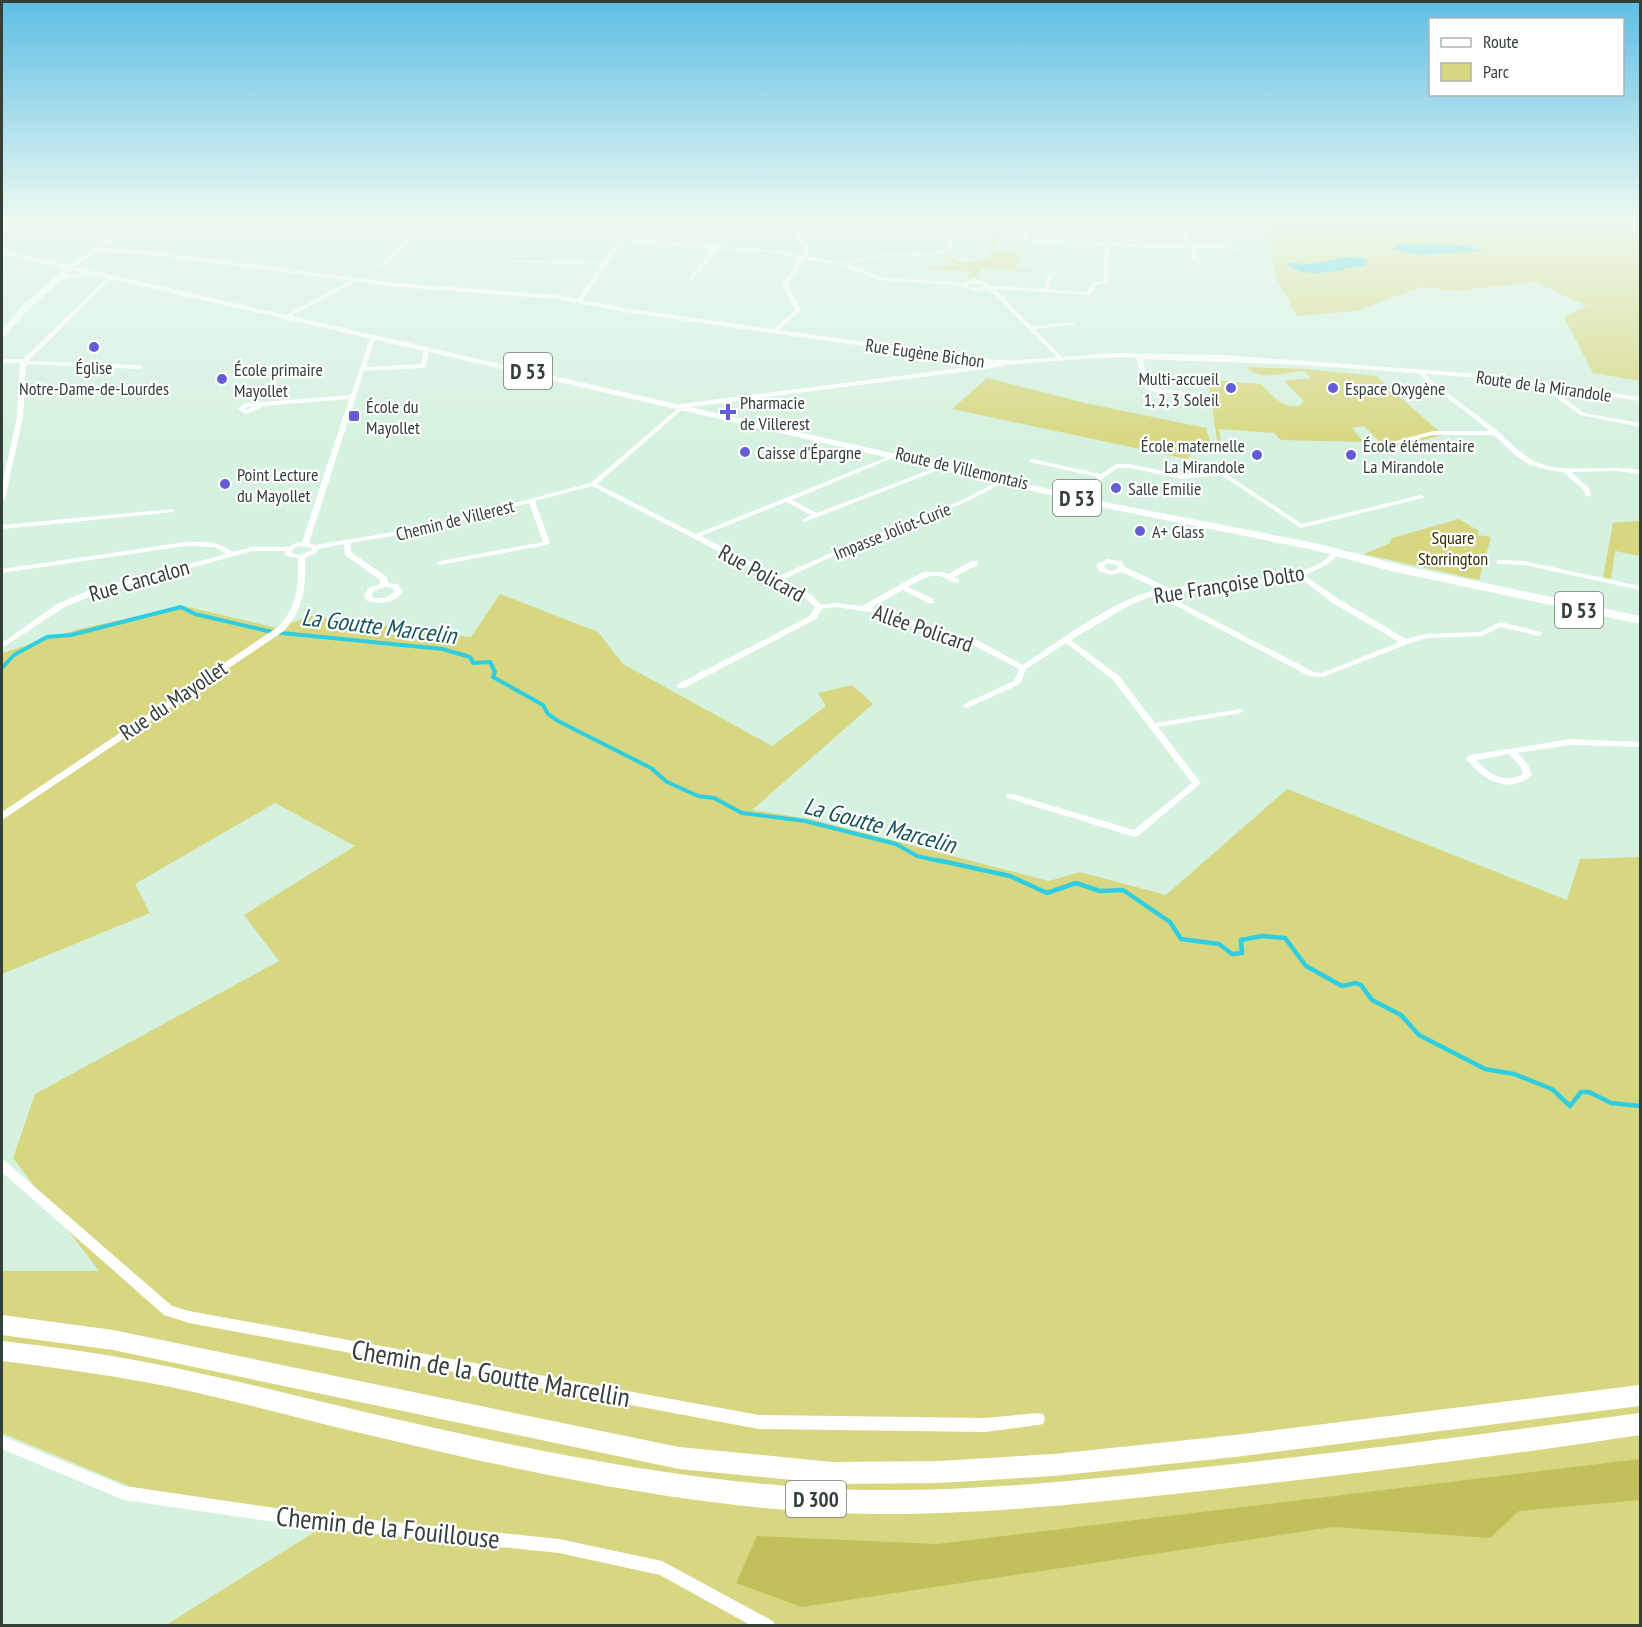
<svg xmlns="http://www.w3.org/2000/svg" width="1642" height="1627" viewBox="0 0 1642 1627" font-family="'PT Sans Narrow',sans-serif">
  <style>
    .green { fill: #d8d781 }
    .forest { fill: #c2c05a }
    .water { fill: #2ecee0 }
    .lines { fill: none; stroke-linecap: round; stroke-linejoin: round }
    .stream-far1 { stroke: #2ecee0; stroke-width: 4 }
    .stream { stroke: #2ecee0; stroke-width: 4.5 }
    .minor { fill: #fff; fill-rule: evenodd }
    .tertiary { fill: #fff; fill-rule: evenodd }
    .secondary { fill: #fff; fill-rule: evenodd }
    .primary { fill: #fff; fill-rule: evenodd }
    .poi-dot { fill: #645cd5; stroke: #fff; stroke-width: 2 }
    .labels { text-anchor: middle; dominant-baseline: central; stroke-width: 4.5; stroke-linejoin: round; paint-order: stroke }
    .far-street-label { font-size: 18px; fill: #343f38; stroke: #fff }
    .far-poi-label { font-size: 18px; fill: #343f38; stroke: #fff; text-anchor: start }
    .far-park-label { font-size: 18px; fill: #302f02; stroke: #fff }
    .shield { fill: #fff; stroke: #717974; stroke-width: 1.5 }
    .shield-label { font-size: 21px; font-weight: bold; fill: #343f38 }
    .street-label { font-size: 22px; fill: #343f38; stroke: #fff }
    .water-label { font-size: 24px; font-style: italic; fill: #16545c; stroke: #fff }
    .near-street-label { font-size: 27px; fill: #343f38; stroke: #fff }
  </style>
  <rect width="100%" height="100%" fill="#d5f1df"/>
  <g class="green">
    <polygon points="990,218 997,218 995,252 1021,254 1016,269 1047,273 980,268 976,278 967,279 970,272 851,263 925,268 955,264 943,254 946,254 962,263 989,259 993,231 972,223"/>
    <polygon points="1277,218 1640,218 1640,381 1593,373 1564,317 1587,306 1534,282 1457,291 1421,287 1355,311 1297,316 1275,276 1268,224"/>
    <path d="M1246 367 1305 369 1376 376 1443 435 1383 450 1371 442 1379 441 1364 426 1352 428 1364 442 1281 440 1274 433 1219 429 1221 444 1217 440 1208 380 1261 384C1272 396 1282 408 1299 406L1304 401 1284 381 1311 378 1304 371C1281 373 1261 382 1246 367Z"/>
    <polygon points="987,378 1085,403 1206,428 1212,448 1199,445 1187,459 952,409"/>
    <polygon points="1459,519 1479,531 1478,535 1491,537 1479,580 1364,554 1390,543 1392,538"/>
    <polygon points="1636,521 1640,522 1640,556 1615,551 1611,579 1603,577 1613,523"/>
    <polygon points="500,594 598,632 623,664 772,746 826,706 818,693 852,685 873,704 752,810 811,819 1049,881 1080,872 1166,895 1287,789 1567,900 1580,859 1640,857 1640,1625 166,1625 337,1518 131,1487 2,1433 2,1271 99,1271 13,1158 35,1094 279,961 244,915 355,846 275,803 135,884 150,913 2,974 2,653 79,629 184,606 277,628 311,616 471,637"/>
  </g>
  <polygon class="forest" points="1640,1459 1640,1500 1519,1511 1490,1538 1333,1527 802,1607 736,1583 757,1536 937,1544"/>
  <g class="water">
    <polygon points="1397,244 1460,245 1487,251 1419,255 1393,249"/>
    <path d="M1346 257 1364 258 1369 261 1365 265C1343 269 1304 282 1286 263L1313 264Z"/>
  </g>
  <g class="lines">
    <polyline class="stream-far1" points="2,668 14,655 47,637 71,635 181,607 195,614 272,632 442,649 470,657 473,663 490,662 495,672 493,677 543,705 548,714 558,721 651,768 667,782 698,796 714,798 742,813 805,821 896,844 917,856 944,862"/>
    <polyline class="stream" points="937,860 1010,876 1047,893 1076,883 1100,891 1123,890 1170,922 1181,939 1219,944 1232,954 1242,953 1241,940 1262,936 1285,938 1306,966 1342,986 1356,983 1361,985 1372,1000 1401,1015 1419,1035 1485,1069 1514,1074 1552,1089 1570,1106 1581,1092 1589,1092 1611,1103 1640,1106"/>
    <g class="minor">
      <path d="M420 218H433L505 227 520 218H525L510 227 560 234 620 238 635 218H639L625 239 769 250 801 255 806 247 795 237 797 232 815 228 871 231 917 222 908 218H914L954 234 951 251 931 255 884 256 847 264 880 277 964 283 969 280H981L990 286 1044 289 1047 276 1057 270 1059 271 1052 277 1049 290 1087 292 1091 284 1103 281 1105 245 1028 242 1023 239V218H1031L1027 220V238L1031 240 1186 246 1185 245 1181 224 1045 219 1043 218 1180 221V218H1184L1185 221 1191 223 1185 224 1189 244 1237 247H1239V250L1237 251 1235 249 1194 247 1197 260 1204 261 1202 262 1193 261 1190 249 1109 246 1108 282 1095 286 1091 295 991 289 997 291 1032 326 1074 322 1075 323 1072 325 1035 329 1062 357 1063 358 1060 360 993 293 985 290 976 292 962 286 879 280 841 265 804 259 788 284 801 310 776 333H772V331L795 310 782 284 799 258 769 252 718 249 692 280 689 278 713 248 623 241 581 302 579 303 576 301 601 265 514 262 512 261 514 260 603 262 619 241 560 236 428 220 382 268H378V266L424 220ZM921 224 950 236 947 249 931 253 884 254 842 263 806 256 811 247 800 237 801 234 815 230 871 233ZM970 284H980L985 286 976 288 968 286Z"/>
      <polygon points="1210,218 1231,218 1231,219 1229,220"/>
      <polygon points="109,276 114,277 28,361 140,365 143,367 140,369 26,364 23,417 5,499 2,501 2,486 17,417 20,363 2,363 2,359 23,359"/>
      <polygon points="354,279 359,280 289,317 284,316"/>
      <path d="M371 335 376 336 366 367 421 364 424 348 427 346 430 348 426 366 423 368 364 371 309 543 316 545 423 527 591 483 683 404 685 405V407L597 484 696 534 897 453 902 454 792 500 817 513 932 469 941 462 946 463 936 471 807 521 805 522 802 520 811 515 786 502 701 536 779 576 840 549 962 500 1006 477H1010V479L966 502 844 551 784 579 812 595 821 605 835 603 862 606 923 572H942L948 574 972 561H978V565L954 577 959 579V583C951 583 947 578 940 576 928 574 918 581 908 587L934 599V603H928L903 590 871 608 979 641 1023 665C1056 643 1123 593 1160 590L1122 572 1112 575 1100 572 1096 565 1107 559 1121 561 1125 567 1169 588 1255 580 1282 576 1303 571 1322 562 1337 550 1341 552 1327 565 1304 575 1337 598 1406 639 1426 634 1480 632 1500 622 1541 632 1542 634 1538 636 1501 627 1482 636 1426 638 1408 644 1323 677 1309 676 1155 595 1130 605 1071 640 1119 676 1155 723 1240 709 1244 711 1240 713 1158 727 1201 783 1138 836 1135 837 1007 798 1006 796 1007 794H1013L1134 830 1192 783 1113 680 1066 643 1026 669 1020 684 967 708 963 706 964 704 1014 681 1019 669 973 645 871 612 835 607 822 609 816 619 684 688H678L677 686 678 684 810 616 815 607 806 599 776 581 592 486 535 501 550 543 547 545 440 565 436 563 440 561 543 542 529 503 423 531 351 543V552L387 577 388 583 398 584 403 592C393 604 381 604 367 601L364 595 368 588 380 584V580L345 555 344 544 318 549V552L305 558C306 588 304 608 284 631L5 818 2 819V812L278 627C297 607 299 585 298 558L285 556V551H252L93 595 63 608 2 648V643L57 604 87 591 226 554 215 547 186 546 2 573V569L186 542C202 542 220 540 232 552L252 547H288L296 543 302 542 349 399 263 406 262 407 246 414 237 409 246 403 351 395ZM255 406 246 410 244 409 247 407ZM299 546 310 547 312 550 300 555 292 553V550ZM1108 563 1116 565 1118 568 1112 571 1106 569 1104 566ZM1298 576 1331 602 1399 642 1322 673 1314 672 1164 594 1255 585ZM385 587 393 588 395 592 385 598H373L372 595 374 591Z"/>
      <polygon points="1139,355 1142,357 1150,386 1154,388 1194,393 1197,395 1196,396 1153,392 1145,388 1136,357"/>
      <path d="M1419 371H1423L1432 381C1453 397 1474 413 1495 429 1512 443 1525 461 1548 466 1578 472 1610 465 1640 470V474L1617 471 1571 472 1589 488 1591 495 1588 497 1585 495 1584 490 1563 472 1548 470 1528 464 1516 456 1494 435H1433L1385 446V444L1433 431H1490L1428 383 1419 373Z"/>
      <polygon points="1538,382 1542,382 1584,413 1640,423 1640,427 1580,415 1538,384"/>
      <polygon points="1032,459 1101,474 1117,464 1129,464 1182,475 1222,471 1302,524 1421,495 1424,497 1423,498 1301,528 1221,475 1182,479 1129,468 1118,468 1104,477 1087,501 1085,502 1082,500 1098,477 1030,462 1030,460"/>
      <polygon points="172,509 174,510 174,512 2,529 2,525"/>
      <polygon points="1497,560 1524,561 1640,586 1640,590 1524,565 1500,564 1497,564"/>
      <path d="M1571 739 1640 742V747L1571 745 1518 753 1528 765 1532 775C1509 796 1481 779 1466 758L1470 755ZM1509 754 1520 766 1523 774C1505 784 1489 775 1476 760Z"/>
      <polygon points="2,1160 6,1162 172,1306 189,1311 759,1415 985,1418 1038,1413 1043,1414 1045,1419 1043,1424 1038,1425 985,1432 759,1429 189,1323 164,1315 2,1172"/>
      <polygon points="2,1436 124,1486 316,1514 559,1539 662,1561 773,1621 775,1626 752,1626 660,1575 559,1553 316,1528 124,1500 2,1449"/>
    </g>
    <polygon class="tertiary" points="134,218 141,218 101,248 141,250 397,283 556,295 630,309 994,360 1018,360 1116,353 1224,355 1495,375 1640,397 1640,401 1495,379 1303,365 1139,359 1135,357 1079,359 1004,365 1000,367 683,408 679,406 680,404 991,364 630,313 556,299 397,287 141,254 96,252 72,269 68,269 68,267"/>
    <polygon class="secondary" points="67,266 74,268 66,275 92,271 96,273 60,281 27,311 5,336 2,336 2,330 21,307"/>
    <g class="primary">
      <polygon points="2,250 1115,504 1315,543 1405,566 1640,616 1640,624 1391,571 1314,550 1115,510 2,254"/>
      <polygon points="2,1315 113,1330 679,1447 833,1462 939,1461 1054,1454 1235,1435 1640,1385 1640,1406 1235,1457 1054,1476 939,1483 833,1484 679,1469 113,1350 2,1335"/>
      <path d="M2 1341C52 1347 101 1353 150 1363 224 1377 296 1396 369 1413 507 1445 646 1475 787 1486 917 1497 1048 1484 1177 1470 1332 1454 1486 1434 1640 1413V1435C1498 1457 1354 1474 1211 1490 1070 1505 928 1522 787 1510 646 1498 506 1468 369 1435 296 1418 224 1397 150 1383 101 1374 52 1367 2 1361Z"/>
    </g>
  </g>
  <linearGradient id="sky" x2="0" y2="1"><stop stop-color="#5dbee5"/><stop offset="0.49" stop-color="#ecf9f1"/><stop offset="1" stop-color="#ecf9f1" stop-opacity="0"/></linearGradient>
  <rect width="1642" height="446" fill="url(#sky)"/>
  <g class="poi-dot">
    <circle cx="94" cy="347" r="6"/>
    <circle cx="222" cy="379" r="6"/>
    <circle cx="1231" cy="388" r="6"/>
    <circle cx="1333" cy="388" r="6"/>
    <path d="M725 403h6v6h6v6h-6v6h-6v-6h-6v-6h6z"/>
    <rect x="348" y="410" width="12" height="12" rx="3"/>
    <circle cx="745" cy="452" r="6"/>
    <circle cx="1257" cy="455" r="6"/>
    <circle cx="1351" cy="455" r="6"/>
    <circle cx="225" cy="484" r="6"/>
    <circle cx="1116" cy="488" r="6"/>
    <circle cx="1140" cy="531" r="6"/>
  </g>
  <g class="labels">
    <g class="far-street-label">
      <text transform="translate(925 353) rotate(8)">Rue Eugène Bichon</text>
      <text transform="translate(1544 386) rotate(8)">Route de la Mirandole</text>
      <text transform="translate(962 468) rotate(13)">Route de Villemontais</text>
      <text transform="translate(455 520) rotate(-14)">Chemin de Villerest</text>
      <text transform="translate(892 531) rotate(-22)">Impasse Joliot-Curie</text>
    </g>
    <g class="far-poi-label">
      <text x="94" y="367" text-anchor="middle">Église<tspan x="94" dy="21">Notre-Dame-de-Lourdes</tspan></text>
      <text x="234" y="369">École primaire<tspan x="234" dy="21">Mayollet</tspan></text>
      <text x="1219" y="378" text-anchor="end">Multi-accueil<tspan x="1219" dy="21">1, 2, 3 Soleil</tspan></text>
      <text x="1345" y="388">Espace Oxygène</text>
      <text x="740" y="402">Pharmacie<tspan x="740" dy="21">de Villerest</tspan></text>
      <text x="366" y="406">École du<tspan x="366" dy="21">Mayollet</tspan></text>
      <text x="1245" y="445" text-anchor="end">École maternelle<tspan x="1245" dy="21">La Mirandole</tspan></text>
      <text x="1363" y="445">École élémentaire<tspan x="1363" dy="21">La Mirandole</tspan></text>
      <text x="757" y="452">Caisse d'Épargne</text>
      <text x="237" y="474">Point Lecture<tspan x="237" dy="21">du Mayollet</tspan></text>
      <text x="1128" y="488">Salle Emilie</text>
      <text x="1152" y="531">A+ Glass</text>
    </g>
    <g class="far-park-label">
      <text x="1453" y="537">Square<tspan x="1453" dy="21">Storrington</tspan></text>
    </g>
    <g class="shield">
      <rect x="504" y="353" width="48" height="36" rx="4.5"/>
      <rect x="1053" y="480" width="48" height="36" rx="4.5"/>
      <rect x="1555" y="592" width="48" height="36" rx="4.5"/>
      <rect x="786" y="1481" width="60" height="36" rx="4.5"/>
    </g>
    <g class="shield-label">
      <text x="528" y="371">D 53</text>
      <text x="1077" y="498">D 53</text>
      <text x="1579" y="610">D 53</text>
      <text x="816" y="1499">D 300</text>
    </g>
    <g class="street-label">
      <text transform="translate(762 573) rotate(29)">Rue Policard</text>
      <text transform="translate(139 580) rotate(-16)">Rue Cancalon</text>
      <text transform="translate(1229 584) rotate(-9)">Rue Françoise Dolto</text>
      <text transform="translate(923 628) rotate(19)">Allée Policard</text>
      <text transform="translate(173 700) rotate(-34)">Rue du Mayollet</text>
    </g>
    <g class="water-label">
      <text transform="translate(379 626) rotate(7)">La Goutte Marcelin</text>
      <text transform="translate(880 825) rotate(15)">La Goutte Marcelin</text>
    </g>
    <g class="near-street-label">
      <text transform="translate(491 1373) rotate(10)">Chemin de la Goutte Marcellin</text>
      <text transform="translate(388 1527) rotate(6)">Chemin de la Fouillouse</text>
    </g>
  </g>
  <rect width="1642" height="1627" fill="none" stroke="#343f38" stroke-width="6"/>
  <rect x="1429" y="18" width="195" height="78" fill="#ffffff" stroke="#aeb2af" stroke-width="1.5"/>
  <rect x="1441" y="38" width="30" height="9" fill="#ffffff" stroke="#aeb2af" stroke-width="1.5"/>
  <text x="1483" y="48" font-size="18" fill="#343f38">Route</text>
  <rect x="1441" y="63" width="30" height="18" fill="#d8d781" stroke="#aeb2af" stroke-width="1.5"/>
  <text x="1483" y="78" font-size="18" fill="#343f38">Parc</text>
</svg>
